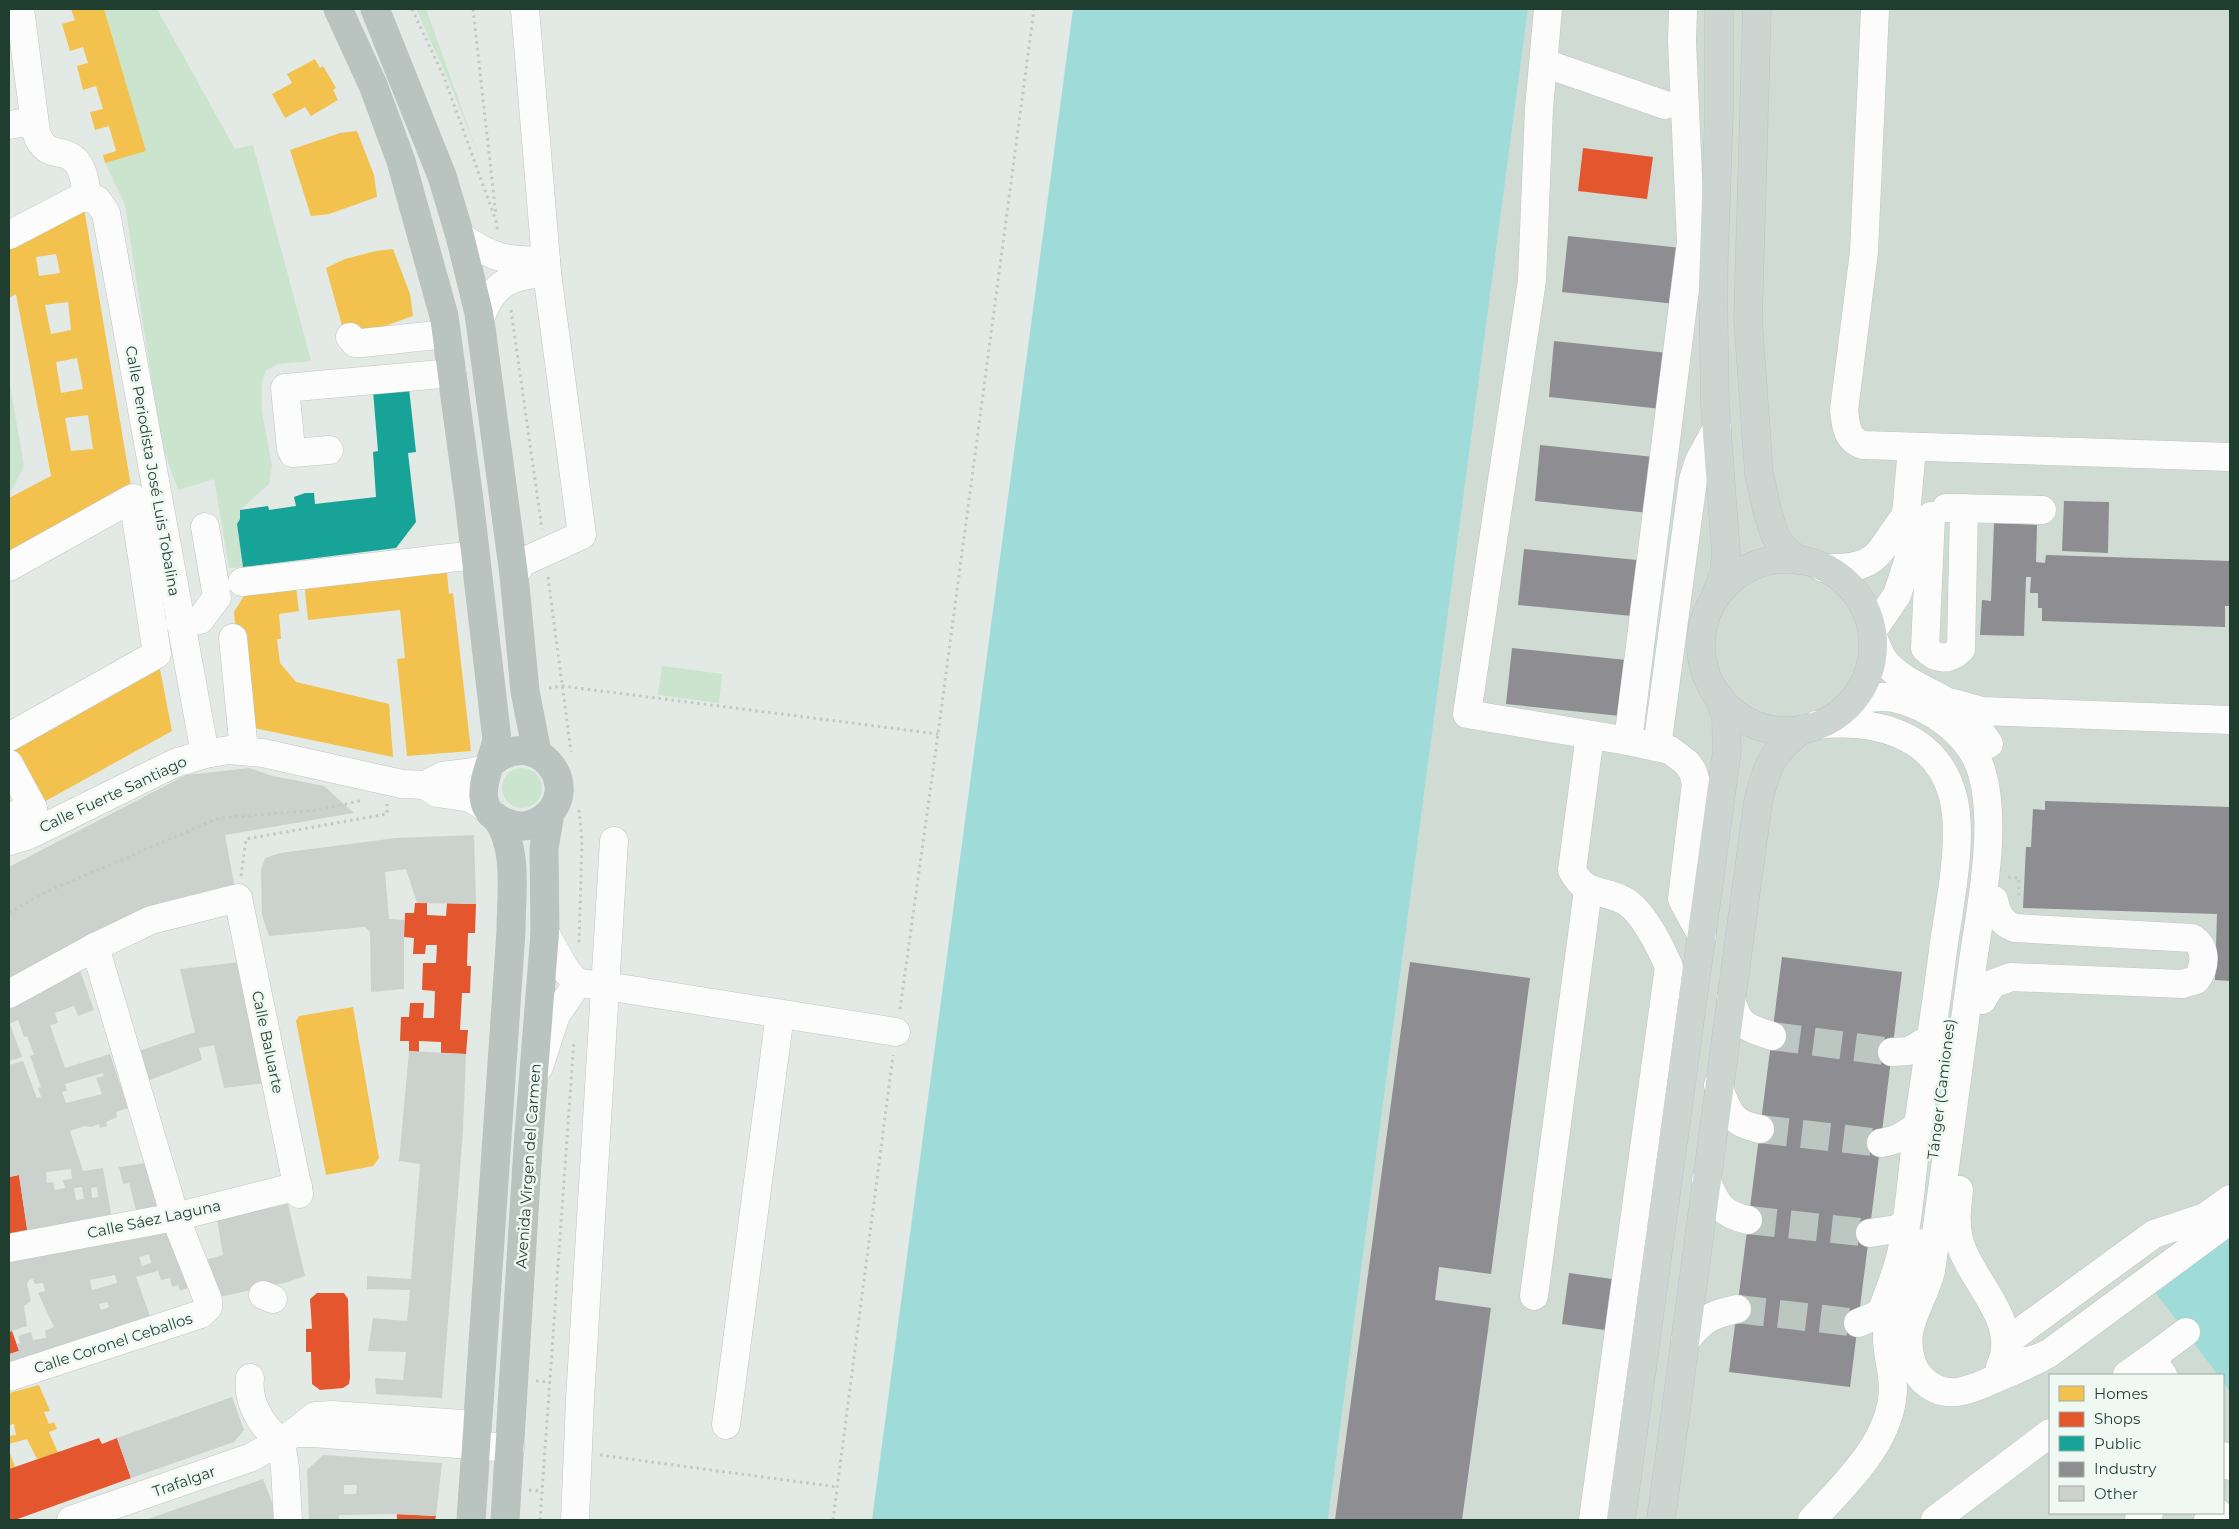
<svg xmlns="http://www.w3.org/2000/svg" width="2239" height="1529" viewBox="0 0 2239 1529" font-family="Montserrat,sans-serif">
  <style>
    .built { fill: #d0dbd4 }
    .green { fill: #cae4cd }
    .water { fill: #9fdcd9 }
    .homes { fill: #f2c14e; fill-rule: evenodd }
    .shops { fill: #e4572e }
    .public { fill: #17a398 }
    .industry { fill: #8d8d92 }
    .building { fill: #cbd2ce; fill-rule: evenodd }
    .lines { fill: none; stroke-linecap: round; stroke-linejoin: round }
    .minor-tunnel { stroke: #bcc7c1; stroke-width: 28; stroke-dasharray: 28 14; stroke-linecap: butt }
    .minor-casing { stroke: #c0c6c2; stroke-width: 29 }
    .major-casing { stroke: #bbc5c0; stroke-width: 29 }
    .highway-casing { stroke: #bbc5c0; stroke-width: 29 }
    .path { stroke: #c0cac5; stroke-width: 3; stroke-dasharray: 2.5 4; stroke-linecap: butt }
    .minor { stroke: #fbfcfb; stroke-width: 28 }
    .major { stroke: #ccd5d1; stroke-width: 28 }
    .highway { stroke: #b9c3bf; stroke-width: 28 }
    .labels { text-anchor: middle; dominant-baseline: central; stroke-width: 5; stroke-linejoin: round; paint-order: stroke }
    .street-label { font-size: 15px; fill: #1f3e30; stroke: #f0f8f3 }
  </style>
  <rect width="100%" height="100%" fill="#e3e9e5"/>
  <polygon class="built" points="1528,9 2230,9 2230,1236 2156,1292 2218,1375 2050,1375 2050,1513 2223,1513 2223,1382 2230,1392 2230,1520 1328,1520"/>
  <g class="green">
    <polygon points="104,9 157,9 235,149 253,145 311,361 278,364 266,370 262,383 262,412 272,466 269,484 240,510 240,519 237,524 243,567 229,568 214,479 178,490 161,442 125,205 105,163 146,151"/>
    <polygon points="416,9 426,9 479,157 449,81"/>
    <polygon points="9,380 24,466 12,490 9,492"/>
    <polygon points="662,666 722,674 719,703 658,695"/>
    <circle cx="522" cy="788" r="20"/>
  </g>
  <g class="water">
    <polygon points="1073,9 1528,9 1328,1520 872,1520"/>
    <polygon points="2230,1236 2230,1392 2223,1382 2223,1375 2218,1375 2155,1292"/>
  </g>
  <g class="homes">
    <polygon points="71,9 104,9 146,151 105,163 103,155 116,151 109,126 95,130 90,112 103,109 96,86 83,90 77,66 88,63 83,47 70,51 62,24 75,20"/>
    <polygon points="315,59 320,68 323,66 336,88 333,90 338,100 311,116 305,107 285,118 272,94 292,83 287,74"/>
    <polygon points="357,131 374,175 377,197 329,214 311,216 290,150 340,133"/>
    <path d="M83 202 133 498 9 567V498L51 476 16 294 9 298V245ZM56 254 60 273 39 276 36 257ZM68 302 71 330 51 334 45 305ZM77 358 83 389 61 393 56 362ZM88 415 93 449 71 451 65 418Z"/>
    <polygon points="393,249 410,294 413,316 365,333 345,336 326,268 345,259 376,251"/>
    <polygon points="444,570 447,573 449,594 453,593 471,751 407,756 397,659 405,658 400,610 308,620 305,591 307,587"/>
    <polygon points="296,587 299,611 279,614 281,639 277,639 280,663 296,682 389,704 393,757 249,727 244,719 234,612 247,591"/>
    <polygon points="157,654 172,731 33,808 9,764 9,737"/>
    <polygon points="353,1007 379,1158 373,1166 326,1175 296,1021 299,1016"/>
    <polygon points="39,1385 50,1411 44,1412 49,1424 54,1422 57,1429 49,1432 58,1453 37,1459 27,1439 9,1444 9,1436 16,1435 14,1424 9,1425 9,1393"/>
    <polygon points="9,1451 15,1467 9,1469"/>
  </g>
  <g class="shops">
    <polygon points="1583,148 1653,157 1647,199 1578,191"/>
    <polygon points="415,903 427,903 427,915 446,916 447,903 476,904 475,933 468,933 467,966 471,966 470,993 462,993 460,1030 468,1030 466,1054 441,1053 441,1042 419,1041 419,1052 409,1051 409,1041 400,1041 401,1017 409,1017 410,1003 424,1003 423,1018 434,1018 435,991 422,990 423,963 436,963 437,945 426,945 425,954 413,954 414,938 404,937 405,913 414,913"/>
    <polygon points="19,1175 28,1235 9,1239 9,1177"/>
    <polygon points="317,1293 344,1293 348,1299 350,1377 349,1384 343,1388 320,1390 312,1384 311,1352 306,1352 306,1329 312,1329 310,1299"/>
    <polygon points="12,1331 19,1351 10,1354 9,1332"/>
    <polygon points="99,1438 102,1444 117,1438 131,1478 15,1520 9,1520 9,1469"/>
    <polygon points="397,1514 436,1516 435,1520 397,1520"/>
  </g>
  <polygon class="public" points="409,388 416,452 408,453 416,522 396,548 243,567 237,524 240,519 240,510 268,506 269,510 296,506 294,497 305,493 314,493 315,504 376,497 373,452 378,451 373,391"/>
  <g class="industry">
    <polygon points="1568,236 1682,248 1676,304 1562,292"/>
    <polygon points="1554,341 1668,353 1662,409 1549,397"/>
    <polygon points="1540,445 1654,457 1649,513 1535,501"/>
    <polygon points="2064,501 2109,502 2108,553 2062,551"/>
    <polygon points="1994,523 2037,525 2036,562 2045,563 2046,555 2230,561 2230,606 2225,606 2225,627 2042,621 2042,608 2038,608 2038,593 2030,593 2031,577 2026,577 2024,636 1980,635 1982,600 1991,601"/>
    <polygon points="1524,549 1637,560 1632,616 1518,605"/>
    <polygon points="1512,648 1626,660 1620,716 1506,704"/>
    <polygon points="2045,801 2230,807 2230,981 2215,980 2217,914 2023,908 2026,847 2031,847 2033,809 2045,810"/>
    <polygon points="1782,957 1902,972 1850,1387 1729,1372"/>
    <polygon points="1410,962 1530,978 1491,1274 1439,1267 1435,1300 1491,1308 1462,1520 1335,1520"/>
    <polygon points="1569,1273 1612,1279 1605,1330 1562,1324"/>
  </g>
  <g class="building">
    <polygon points="249,768 273,776 324,786 354,813 225,835 235,889 9,979 9,867 186,775"/>
    <polygon points="474,835 476,904 417,903 406,869 385,872 389,919 404,920 404,989 371,992 370,932 365,927 269,936 262,915 261,870 265,858 280,853 396,838"/>
    <polygon points="240,962 266,1083 224,1088 214,1045 199,1048 202,1060 142,1083 133,1053 195,1032 180,969"/>
    <path d="M78 965 94 1010 78 1016 74 1006 55 1013 58 1023 50 1025 65 1068 110 1054 128 1108 116 1112 117 1117 106 1122 107 1126 100 1128 99 1124 91 1127 84 1126 70 1131 83 1171 103 1168 112 1219 28 1235 19 1175 9 1177V1065L23 1061 37 1098 41 1097 38 1088 41 1087 30 1056 34 1055 27 1036 24 1037 18 1020 10 1024 22 1057 9 1061V1004ZM103 1073 104 1076 96 1078 102 1094 66 1103 62 1092 67 1091 65 1084ZM71 1169 72 1179 63 1180 65 1188 55 1190 53 1182 47 1183 46 1172ZM82 1187 84 1199 76 1200 74 1188ZM97 1187 98 1197 92 1198 91 1188Z"/>
    <polygon points="409,1051 466,1054 463,1131 442,1398 376,1394 375,1378 403,1380 406,1352 368,1351 373,1318 407,1321 410,1290 367,1289 367,1276 411,1279 420,1164 399,1161"/>
    <polygon points="147,1163 162,1209 137,1214 129,1183 123,1184 119,1167"/>
    <polygon points="288,1204 305,1276 288,1282 215,1298 202,1261 223,1255 217,1219"/>
    <path d="M170 1227 190 1287 180 1291 178 1285 172 1287 170 1278 161 1280 158 1271 136 1277 151 1319 12 1369 9 1354 19 1351 17 1344 20 1343 18 1336 31 1332 33 1340 46 1338 45 1331 54 1327 38 1293 45 1291 43 1283 35 1284 33 1279 29 1280 27 1284 31 1301 24 1306 27 1326 9 1332V1257ZM149 1254 151 1263 142 1266 139 1257ZM115 1275 117 1283 92 1290 90 1280ZM107 1302 109 1307 101 1310 99 1304Z"/>
    <polygon points="232,1397 244,1430 234,1442 131,1478 117,1438"/>
    <path d="M323 1455 442 1463 436 1516 392 1514 339 1515V1520H309L307 1470ZM344 1485H357L356 1494H344Z"/>
    <polygon points="263,1479 273,1505 273,1520 145,1520"/>
  </g>
  <g class="lines">
    <g class="minor-tunnel">
      <polyline points="1772,1036 1892,1052"/>
      <polyline points="1760,1129 1881,1143"/>
      <polyline points="1748,1220 1870,1233"/>
      <polyline points="1737,1309 1858,1323"/>
    </g>
    <g class="minor-casing">
      <g id="minor">
        <path d="M20 9 36 132C46 161 60 146 75 160 84 168 85 186 88 197"/>
        <polyline points="1548,9 1539,108 1532,280 1467,714 1628,741 1670,750 1687,763 1693,772 1696,783 1682,899 1702,936"/>
        <path d="M1875 9 1864 252 1844 410C1846 426 1846 439 1863 445L2230 457"/>
        <polyline points="1544,63 1665,105"/>
        <polyline points="9,125 34,121"/>
        <polyline points="9,235 82,197 97,200 106,213 205,754"/>
        <path d="M460 236C491 258 509 262 546 260"/>
        <path d="M480 319C493 283 510 275 547 273"/>
        <polyline points="350,337 355,343 362,343 446,334"/>
        <polyline points="329,450 293,453 291,449 285,388 452,373"/>
        <polyline points="1946,508 2042,510"/>
        <path d="M1931 516 1925 648C1936 660 1949 661 1961 649L1964 508"/>
        <polyline points="9,567 133,498 157,654 9,737"/>
        <path d="M1823 568C1880 570 1876 554 1906 515"/>
        <polyline points="514,575 523,562 582,535 547,273 525,9"/>
        <polyline points="242,582 475,555"/>
        <polyline points="180,623 200,620 217,597 205,527"/>
        <polyline points="1873,630 1897,595 1908,561 1913,531 1906,515 1912,448"/>
        <path d="M1873 637C1877 646 1880 657 1887 664 1908 687 1942 694 1965 714 1975 723 1982 733 1989 744"/>
        <polyline points="233,638 244,751"/>
        <path d="M1853 701C1866 698 1880 695 1894 698 1931 706 1972 735 1982 773 1998 828 1980 910 1972 968 1959 1069 1945 1170 1931 1271 1926 1291 1913 1312 1909 1332 1907 1348 1910 1367 1922 1379 1947 1404 1973 1388 1999 1377 2016 1370 2032 1363 2048 1354 2031 1361 2018 1367 2005 1349"/>
        <polyline points="1953,703 1982,711 2230,720"/>
        <path d="M1817 725C1872 719 1934 732 1952 793 1965 834 1949 906 1943 950 1936 1009 1926 1068 1918 1126 1912 1169 1910 1212 1901 1254 1897 1272 1889 1290 1883 1308L1877 1315 1858 1323"/>
        <path d="M1590 735 1572 870C1585 896 1601 889 1623 900 1642 909 1661 948 1669 967L1593 1520"/>
        <polyline points="1628,741 1691,242 1682,41 1683,9"/>
        <polyline points="1657,747 1693,480 1699,461 1717,428"/>
        <polyline points="9,764 33,808 9,817"/>
        <polyline points="425,785 437,793 471,798 489,810"/>
        <polyline points="9,841 29,835 175,763 205,754 229,750 263,753 402,784 425,785 442,776 474,772 489,767"/>
        <polyline points="578,983 606,986 896,1032"/>
        <polyline points="9,994 95,947 151,920 238,898 299,1194"/>
        <path d="M1731 999C1738 1026 1747 1028 1772 1036"/>
        <path d="M1982 1000 1992 984 2011 977 2182 984 2196 980C2206 967 2207 946 2192 938L2015 928C2001 923 1997 914 1994 900"/>
        <polyline points="1892,1052 1909,1051 1943,1031"/>
        <polyline points="539,1067 556,1015 578,983 567,972 545,933"/>
        <path d="M1718 1085C1728 1112 1730 1123 1760 1129"/>
        <path d="M1881 1143C1897 1141 1906 1134 1918 1125"/>
        <path d="M1706 1180C1717 1205 1721 1214 1748 1220"/>
        <path d="M1959 1190C1957 1207 1955 1223 1959 1240 1970 1282 2022 1321 2000 1367"/>
        <polyline points="1870,1233 1897,1229 1906,1222"/>
        <polyline points="9,1248 175,1217 298,1186"/>
        <polyline points="263,1295 273,1299"/>
        <polyline points="1534,1296 1588,890"/>
        <path d="M1685 1341C1704 1319 1709 1315 1737 1309"/>
        <polyline points="2006,1342 2154,1234 2205,1217 2230,1199"/>
        <polyline points="2048,1354 2230,1220"/>
        <polyline points="2127,1375 2151,1358"/>
        <polyline points="2163,1375 2151,1358 2186,1332"/>
        <polyline points="9,1377 201,1314 208,1307 208,1300 175,1217 95,947"/>
        <path d="M250 1378C247 1403 262 1427 281 1442"/>
        <polyline points="726,1425 780,1014"/>
        <polyline points="294,1433 313,1433 510,1448"/>
        <polyline points="281,1442 285,1468 288,1520"/>
        <polyline points="2223,1456 2230,1466"/>
        <polyline points="71,1520 252,1457 294,1433 315,1416 332,1415 477,1425"/>
        <polyline points="575,1520 580,1399 614,841"/>
        <path d="M1812 1520C1845 1484 1891 1442 1893 1390 1893 1368 1884 1346 1888 1325 1892 1309 1902 1295 1909 1280 1914 1268 1918 1256 1920 1243"/>
        <polyline points="1935,1520 2050,1433"/>
        <polyline points="2139,1520 2149,1513"/>
        <polyline points="2208,1520 2218,1513"/>
      </g>
    </g>
    <g class="major-casing">
      <g id="major">
        <polyline points="1757,9 1748,319 1759,474 1768,514 1775,535 1784,549 1798,560"/>
        <circle cx="1787" cy="645" r="86"/>
        <polyline points="1716,594 1724,574 1726,553 1715,406 1713,285 1719,112 1719,9"/>
        <polyline points="1621,1520 1727,751 1726,718 1719,697"/>
        <path d="M1661 1520 1758 802C1767 765 1772 752 1803 729"/>
      </g>
    </g>
    <g class="highway-casing">
      <g id="highway">
        <path d="M338 9 373 85 401 161 444 316 469 500 497 740C490 770 464 810 510 824 520 828 533 826 542 819 586 789 537 723 491 763"/>
        <polyline points="375,9 442,176 460,236 479,313 514,575 525,691 537,753"/>
        <path d="M471 1520 511 931C511 894 519 848 496 817"/>
        <polyline points="505,1520 528,1147 545,933 544,848 550,813"/>
      </g>
    </g>
    <g class="path">
      <polyline points="412,9 444,77 496,221 498,232"/>
      <polyline points="473,9 496,216"/>
      <polyline points="511,310 542,529"/>
      <polyline points="548,577 571,752"/>
      <polyline points="549,688 562,686 938,734"/>
      <polyline points="579,810 582,840 579,944"/>
      <polyline points="241,876 246,839 387,814 387,804"/>
      <polyline points="2008,877 2019,878 2019,899"/>
      <polyline points="9,913 46,892 219,818 318,810 364,800"/>
      <polyline points="900,1009 938,734 1034,9"/>
      <polyline points="536,1381 550,1382"/>
      <polyline points="600,1455 837,1487"/>
      <polyline points="529,1490 541,1491"/>
      <polyline points="540,1520 574,1040"/>
      <polyline points="833,1520 893,1055"/>
    </g>
    <use href="#minor" class="minor"/>
    <use href="#major" class="major"/>
    <use href="#highway" class="highway"/>
  </g>
  <g class="labels">
    <g class="street-label">
      <text transform="translate(153 471) rotate(80)">Calle Periodista José Luis Tobalina</text>
      <text transform="translate(113 794) rotate(-25)">Calle Fuerte Santiago</text>
      <text transform="translate(268 1042) rotate(78)">Calle Baluarte</text>
      <text transform="translate(1941 1089) rotate(-83)">Tánger (Camiones)</text>
      <text transform="translate(528 1166) rotate(-86)">Avenida Virgen del Carmen</text>
      <text transform="translate(154 1219) rotate(-12)">Calle Sáez Laguna</text>
      <text transform="translate(113 1343) rotate(-18)">Calle Coronel Ceballos</text>
      <text transform="translate(184 1481) rotate(-19)">Trafalgar</text>
    </g>
  </g>
  <rect width="2239" height="1529" fill="none" stroke="#1f3e30" stroke-width="20"/>
  <rect x="2049" y="1374" width="175" height="140" fill="#f0f8f3" stroke="#9caea5"/>
  <rect x="2059" y="1386" width="25" height="15" fill="#f2c14e" stroke="#9caea5"/>
  <text x="2094" y="1399" font-size="15" fill="#1f3e30">Homes</text>
  <rect x="2059" y="1412" width="25" height="15" fill="#e4572e" stroke="#9caea5"/>
  <text x="2094" y="1424" font-size="15" fill="#1f3e30">Shops</text>
  <rect x="2059" y="1436" width="25" height="15" fill="#17a398" stroke="#9caea5"/>
  <text x="2094" y="1449" font-size="15" fill="#1f3e30">Public</text>
  <rect x="2059" y="1462" width="25" height="15" fill="#8d8d92" stroke="#9caea5"/>
  <text x="2094" y="1474" font-size="15" fill="#1f3e30">Industry</text>
  <rect x="2059" y="1486" width="25" height="15" fill="#cbd2ce" stroke="#9caea5"/>
  <text x="2094" y="1499" font-size="15" fill="#1f3e30">Other</text>
</svg>
